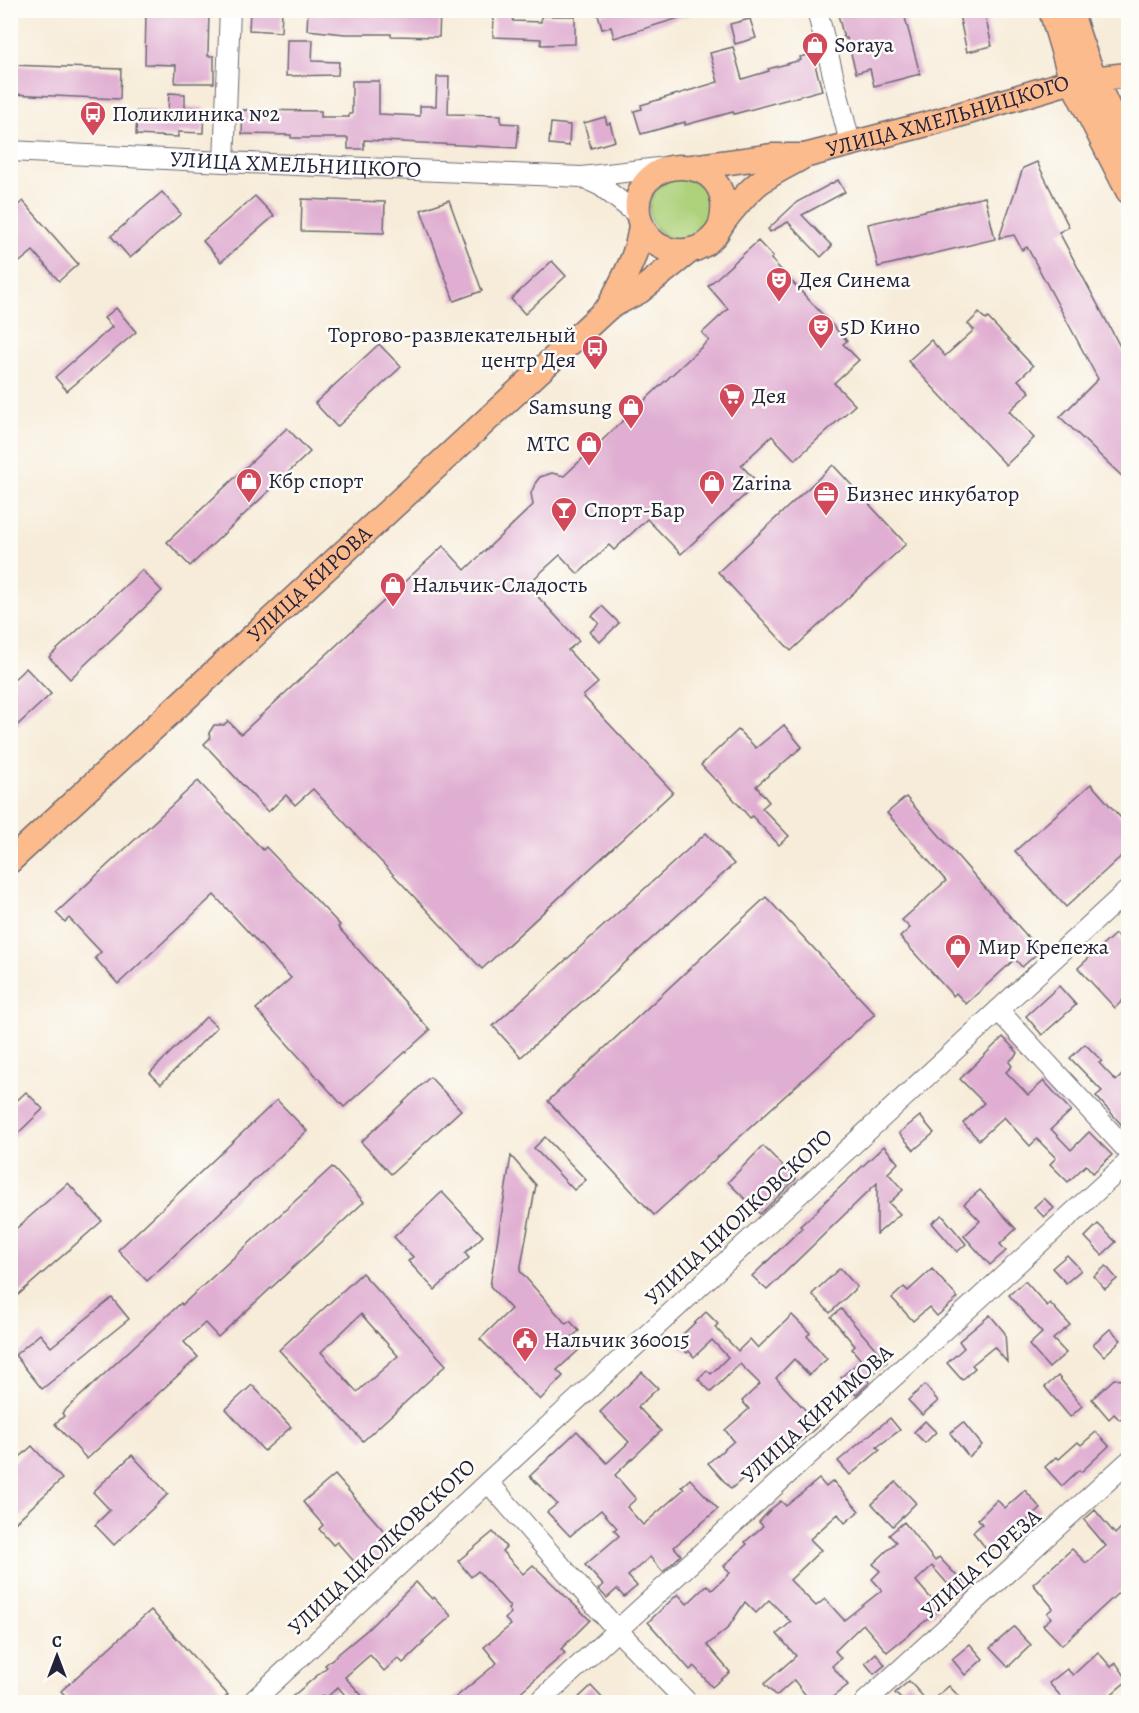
<svg xmlns="http://www.w3.org/2000/svg" width="1139" height="1713" viewBox="0 0 1139 1713" font-family="Alegreya,serif">
  <style>
    .green { fill: #aed27b; stroke: #687a5b; stroke-width: 1.5 }
    .building { fill: #e0aed2; fill-rule: evenodd }
    .lines { fill: none; stroke-linecap: round; stroke-linejoin: round }
    .minor-casing { stroke: #6d6972; stroke-width: 22 }
    .major-casing { stroke: #6d6972; stroke-width: 27 }
    .minor { stroke: #fff; stroke-width: 20 }
    .major { stroke: #fbbb8d; stroke-width: 24 }
    .labels { text-anchor: middle; dominant-baseline: central; stroke-width: 5; stroke-linejoin: round; paint-order: stroke }
    .poi-label { font-size: 22px; fill: #22223b; stroke: #fdfcf7; text-anchor: start }
    .street-label { font-size: 22px; fill: #22223b; stroke: #fdfcf7 }
  </style>
  <rect width="100%" height="100%" fill="#fdfcf7"/>
  <filter id="ink" filterUnits="userSpaceOnUse"><feTurbulence type="fractalNoise" baseFrequency=".0167" numOctaves="2"/><feDisplacementMap in="SourceGraphic" scale="12" xChannelSelector="R" yChannelSelector="G"/><feConvolveMatrix kernelMatrix="1 2 1 2 8 2 1 2 1" color-interpolation-filters="sRGB"/></filter>
  <filter id="wash" filterUnits="userSpaceOnUse"><feTurbulence type="fractalNoise" baseFrequency=".008" numOctaves="4" result="noise"/><feDisplacementMap in="SourceGraphic" scale="24" xChannelSelector="R" yChannelSelector="G"/><feGaussianBlur stdDeviation="1.35" result="paint"/><feColorMatrix in="noise" values="0 0 0 0 0 0 0 0 0 0 0 0 0 0 0 0 0 1.4 0 .05"/><feComposite in="paint" operator="in"/></filter>
  <g filter="url(#wash)">
    <rect width="100%" height="100%" fill="#f7ecd9"/>
    <circle class="green" cx="680" cy="209" r="31"/>
    <g id="blocks">
      <g class="building">
        <polygon points="182,10 209,10 208,56 214,56 214,83 175,83 176,65 145,64 146,11"/>
        <polygon points="250,10 282,10 281,32 249,30"/>
        <polygon points="308,10 440,12 439,37 391,36 391,34 345,34 307,30"/>
        <polygon points="614,10 692,10 692,14 614,38 611,27 602,29 598,15"/>
        <polygon points="837,10 903,10 920,74 874,86 870,69 856,73 847,38 844,39"/>
        <polygon points="958,10 984,10 992,46 967,52"/>
        <polygon points="494,15 513,16 513,21 541,22 541,16 575,16 575,44 541,45 541,39 493,37"/>
        <polygon points="750,19 756,38 735,44 730,24"/>
        <polygon points="287,40 313,40 312,61 339,62 338,75 286,76"/>
        <polygon points="733,47 742,79 769,71 768,69 801,60 800,57 812,54 822,90 734,114 733,112 685,125 685,122 641,134 634,111 642,109 641,105 718,82 710,53"/>
        <polygon points="10,65 121,69 120,99 10,94"/>
        <polygon points="437,77 449,77 448,114 501,115 501,123 519,124 517,148 364,140 364,149 348,149 348,138 291,138 291,135 242,134 243,110 321,111 321,117 349,117 349,114 352,114 352,81 379,81 379,114 420,116 420,106 436,106"/>
        <polygon points="169,93 185,94 185,107 204,108 203,133 178,132 178,137 136,135 137,111 168,112"/>
        <polygon points="605,117 607,124 610,123 615,141 591,148 584,123"/>
        <polygon points="551,123 570,125 569,146 549,144"/>
        <polygon points="1037,162 1069,227 1059,232 1123,352 1128,357 1128,482 1060,417 1098,379 1027,247 1022,250 1014,235 999,238 1023,168"/>
        <polygon points="838,180 845,192 802,215 832,246 821,257 788,222 770,232 768,229 797,202"/>
        <polygon points="162,192 181,214 130,258 111,236"/>
        <polygon points="255,196 274,216 221,262 203,241"/>
        <polygon points="985,197 995,239 878,267 868,224"/>
        <polygon points="302,199 385,202 384,233 301,231"/>
        <polygon points="449,200 482,291 454,301 421,210"/>
        <polygon points="23,201 78,264 59,281 33,251 10,270 10,212"/>
        <polygon points="758,241 773,257 771,259 847,341 843,344 859,360 834,383 855,405 795,460 772,436 741,465 758,483 681,554 647,519 614,550 609,545 578,574 560,555 527,585 579,641 568,650 598,683 583,696 673,792 482,969 313,789 295,805 286,795 268,812 204,744 210,738 209,733 214,725 224,725 228,721 241,734 443,546 465,570 533,505 531,493 536,482 540,477 552,473 564,476 709,340 702,333 728,309 708,286"/>
        <polygon points="552,261 566,276 525,314 511,299"/>
        <polygon points="116,308 136,332 67,391 55,377 112,327 104,318"/>
        <polygon points="979,313 986,320 988,318 1033,366 1018,380 1030,392 1009,411 1034,438 1006,465 908,361 931,340 945,356 974,330 968,324"/>
        <polygon points="379,344 401,367 337,427 315,403"/>
        <polygon points="287,428 310,452 190,566 167,542"/>
        <polygon points="833,465 906,544 791,651 718,572"/>
        <polygon points="142,570 162,591 70,679 49,657"/>
        <polygon points="602,606 619,623 600,642 590,632 599,623 592,616"/>
        <polygon points="26,668 51,694 10,732 10,683"/>
        <polygon points="784,725 802,747 756,786 769,802 762,808 789,836 779,845 752,816 750,818 717,780 716,781 701,765 738,730 756,748"/>
        <polygon points="198,781 263,850 266,847 340,925 338,927 430,1030 344,1107 256,1009 291,978 214,895 118,984 95,958 101,952 69,918 65,922 56,913"/>
        <polygon points="1091,784 1128,826 1128,850 1066,907 1015,851"/>
        <polygon points="906,797 1040,951 1022,967 1015,959 966,1004 956,993 953,996 900,937 910,928 902,920 946,881 887,813"/>
        <polygon points="706,833 734,864 521,1057 493,1026"/>
        <polygon points="766,897 875,1014 654,1215 548,1101"/>
        <polygon points="1115,934 1128,948 1128,995 1115,1008 1078,968"/>
        <polygon points="1059,986 1076,1005 1042,1035 1026,1016"/>
        <polygon points="206,1017 217,1027 161,1084 150,1073"/>
        <polygon points="1003,1037 1018,1053 1009,1062 1012,1066 1006,1072 1028,1095 1044,1081 1071,1111 1051,1129 1071,1150 1089,1132 1112,1155 1093,1173 1086,1165 1068,1182 1050,1164 1056,1158 1037,1139 1030,1146 1004,1117 979,1140 963,1123 984,1103 960,1079"/>
        <polygon points="1085,1044 1102,1061 1099,1063 1116,1081 1128,1069 1128,1132 1096,1096 1102,1091 1070,1058"/>
        <polygon points="430,1077 461,1110 391,1174 361,1142"/>
        <polygon points="26,1092 43,1109 10,1141 10,1107"/>
        <polygon points="277,1100 307,1131 147,1281 118,1250"/>
        <polygon points="920,1116 934,1133 914,1150 899,1133"/>
        <polygon points="545,1137 586,1180 574,1190 534,1148"/>
        <polygon points="763,1146 796,1179 760,1214 728,1182"/>
        <polygon points="884,1146 898,1163 888,1173 903,1190 889,1203 900,1214 877,1234 877,1183 767,1290 752,1276 802,1228 800,1226 819,1209 818,1208"/>
        <polygon points="511,1156 536,1185 520,1271 566,1324 570,1321 579,1331 569,1339 579,1350 557,1370 563,1376 540,1400 480,1339 511,1309 490,1286"/>
        <polygon points="332,1167 364,1202 218,1337 205,1323 184,1342 198,1357 87,1459 55,1424 64,1416 62,1413 181,1303 182,1305"/>
        <polygon points="68,1183 102,1221 10,1302 10,1234"/>
        <polygon points="980,1190 1016,1229 1000,1244 1006,1251 990,1265 964,1236 980,1221 964,1204"/>
        <polygon points="442,1192 483,1236 465,1253 469,1258 435,1290 408,1261 413,1257 394,1237"/>
        <polygon points="1044,1198 1054,1208 1044,1217 1034,1207"/>
        <polygon points="942,1215 966,1244 957,1252 932,1223"/>
        <polygon points="1098,1224 1116,1242 1102,1255 1085,1237"/>
        <polygon points="1067,1255 1081,1270 1066,1283 1052,1268"/>
        <polygon points="1106,1266 1117,1279 1105,1289 1094,1276"/>
        <polygon points="840,1268 857,1287 830,1313 812,1294"/>
        <polygon points="932,1269 958,1298 937,1316 929,1307 913,1321 892,1298 904,1287 908,1291"/>
        <path d="M362 1273 446 1365 363 1441 279 1350ZM361 1314 398 1356 357 1392 321 1352Z"/>
        <polygon points="1025,1281 1047,1306 1050,1303 1070,1325 1053,1339 1066,1353 1049,1368 1029,1345 1042,1333 1009,1295"/>
        <polygon points="112,1298 129,1319 42,1389 15,1355 40,1334 51,1347"/>
        <polygon points="841,1309 887,1362 867,1379 870,1382 856,1395 841,1377 861,1360 852,1349 855,1346 831,1317"/>
        <polygon points="706,1312 718,1324 715,1327 738,1351 750,1339 758,1348 792,1315 810,1333 807,1336 827,1359 809,1375 794,1359 776,1378 819,1425 788,1453 785,1449 760,1471 756,1467 731,1489 708,1463 734,1441 725,1430 749,1409 742,1401 760,1384 740,1364 711,1392 698,1379 707,1370 711,1374 728,1357 712,1340 694,1357 689,1351 687,1353 677,1343 681,1340 679,1338"/>
        <polygon points="990,1315 1005,1333 1007,1362 994,1347 972,1365 975,1368 962,1380 947,1363 964,1348 959,1341"/>
        <polygon points="1110,1329 1121,1340 1104,1356 1093,1344"/>
        <polygon points="642,1372 658,1388 638,1407 661,1431 615,1475 636,1499 627,1507 643,1525 684,1489 681,1487 690,1479 718,1509 674,1547 681,1555 663,1572 650,1557 628,1576 637,1586 624,1597 617,1589 607,1598 598,1589 603,1585 585,1565 619,1536 614,1530 617,1528 601,1510 570,1536 547,1512 557,1504 530,1476 577,1431 607,1463 629,1442 600,1412"/>
        <polygon points="1058,1376 1082,1406 1070,1417 1045,1387"/>
        <polygon points="1114,1379 1122,1380 1128,1388 1128,1412 1120,1420 1114,1414 1109,1419 1092,1399"/>
        <polygon points="252,1385 291,1427 264,1451 226,1409"/>
        <polygon points="925,1385 938,1401 922,1415 908,1400"/>
        <polygon points="890,1418 900,1430 877,1447 880,1450 850,1475 838,1461"/>
        <polygon points="925,1421 936,1432 925,1443 914,1432"/>
        <polygon points="963,1422 982,1445 969,1457 950,1433"/>
        <polygon points="1096,1432 1109,1446 1081,1472 1079,1470 1062,1486 1045,1467 1056,1457 1059,1459 1078,1442 1081,1445"/>
        <polygon points="32,1446 62,1479 10,1527 10,1466"/>
        <polygon points="132,1455 168,1494 114,1545 95,1525 110,1510 93,1492"/>
        <polygon points="335,1475 397,1546 365,1574 337,1542 333,1545 319,1529 323,1525 303,1502"/>
        <polygon points="819,1479 826,1487 833,1481 859,1511 845,1523 838,1514 810,1539 821,1550 790,1580 816,1606 825,1599 844,1620 882,1590 872,1579 880,1571 873,1564 896,1542 889,1535 904,1522 935,1561 939,1557 968,1588 959,1597 932,1566 916,1581 940,1609 887,1652 863,1624 835,1651 841,1658 832,1666 848,1685 826,1702 811,1702 794,1680 776,1696 764,1684 796,1656 777,1634 791,1622 769,1600 756,1613 745,1602 728,1628 707,1645 730,1672 712,1687 694,1666 690,1670 648,1622 678,1594 687,1604 707,1585 712,1590 730,1573 724,1566 747,1544 745,1542 763,1526 759,1522 771,1509 781,1501 786,1506"/>
        <polygon points="896,1482 916,1503 893,1526 872,1504"/>
        <polygon points="1025,1490 1041,1509 989,1552 973,1532 982,1524 978,1519 997,1500 1005,1508"/>
        <polygon points="1095,1510 1115,1534 1128,1521 1128,1584 1062,1645 1043,1625 1051,1618 1047,1613 1053,1608 1033,1584 1072,1549 1086,1563 1106,1546 1084,1520"/>
        <polygon points="493,1532 506,1547 502,1551 523,1574 533,1565 590,1620 561,1649 565,1653 509,1702 450,1702 497,1663 484,1647 511,1625 505,1619 511,1613 508,1609 510,1607 478,1571 471,1577 458,1561"/>
        <polygon points="416,1582 432,1599 434,1597 451,1616 422,1642 424,1643 403,1663 398,1658 384,1671 370,1655 345,1677 368,1702 351,1702 338,1687 326,1698 323,1695 315,1702 286,1702 327,1667 325,1665 367,1630"/>
        <polygon points="151,1610 228,1695 220,1702 71,1702 61,1691"/>
        <polygon points="1014,1627 1031,1645 1008,1667 990,1648"/>
        <polygon points="970,1644 983,1659 965,1675 952,1659"/>
        <polygon points="1098,1652 1111,1667 1116,1663 1128,1680 1102,1702 1066,1702 1049,1683 1067,1669 1073,1675"/>
        <polygon points="876,1653 885,1665 874,1674 865,1663"/>
        <polygon points="909,1681 928,1702 904,1702 895,1693"/>
        <polygon points="591,1686 606,1702 574,1702"/>
        <polygon points="949,1686 964,1702 930,1702"/>
      </g>
    </g>
  </g>
  <g filter="url(#ink)">
    <use href="#blocks" fill-opacity="0" stroke="#6d6972" stroke-width="1.5"/>
    <g class="lines">
      <g class="minor-casing">
        <g id="minor">
          <polyline points="817,10 850,143"/>
          <path id="s1" d="M10 151 224 162 582 177 667 167"/>
          <polyline points="224,162 230,10"/>
          <polyline points="582,177 601,186 638,215"/>
          <polyline points="998,1010 1128,1151"/>
          <polyline points="488,1482 617,1630 687,1702"/>
          <polyline points="252,1702 488,1482 1128,890"/>
          <polyline points="539,1702 1128,1162"/>
          <polyline points="865,1702 1128,1462"/>
        </g>
      </g>
      <g class="major-casing">
        <g id="major">
          <polyline points="1051,10 1072,81 1128,191"/>
          <path d="M1071 10C1083 60 1107 104 1128 150"/>
          <path id="s2" d="M692 167 773 156H804L935 122 1072 81 1128 75"/>
          <path d="M721 224C741 147 624 151 639 218 642 231 651 243 664 248 681 255 701 251 714 236 718 232 720 226 724 221 733 209 743 197 754 187 768 174 788 166 804 156"/>
          <path d="M609 307C624 276 637 259 641 225"/>
          <path id="s3" d="M10 861 609 307 640 291 691 250"/>
        </g>
      </g>
      <use href="#minor" class="minor"/>
      <use href="#major" class="major"/>
    </g>
  </g>
  <defs>
    <g id="shop-pin" transform="scale(1.35)"><path d="M0 17L-7.5 6A9.5 9.5 0 1 1 7.5 6Z" fill="#d1495b" stroke="#fdfcf7"/><path d="M-5-2.5h2.3a2.7 3.5 0 0 1 5.4 0H5L5.5 6h-11ZM-1.5-2.5h3a1.5 2.3 0 0 0-3 0Z" fill="#fff"/></g>
    <g id="bus-pin" transform="scale(1.35)"><path d="M0 17L-7.5 6A9.5 9.5 0 1 1 7.5 6Z" fill="#d1495b" stroke="#fdfcf7"/><path d="M-5-6H5V4H4V6H2V4H-2V6H-4V4H-5ZM-3.5-4V0h7V-4ZM-3.5 1.2v1.5H-2V1.2ZM2 1.2v1.5H3.5V1.2Z" fill="#fff"/></g>
    <g id="theatre-pin" transform="scale(1.35)"><path d="M0 17L-7.5 6A9.5 9.5 0 1 1 7.5 6Z" fill="#d1495b" stroke="#fdfcf7"/><path d="M-5-5.5Q0-4 5-5.5V0Q5 5 0 6Q-5 5-5 0ZM-3.3-2.5H-1v1.5H-3.3ZM1-2.5H3.3v1.5H1ZM-2.8 1Q0 5.5 2.8 1Z" fill="#fff"/></g>
    <g id="supermarket-pin" transform="scale(1.35)"><path d="M0 17L-7.5 6A9.5 9.5 0 1 1 7.5 6Z" fill="#d1495b" stroke="#fdfcf7"/><path d="M-6-5.5h2.5l.6 2H6L4.5 2H-2.5L-4.4-4H-6ZM-1.5 3.2a1.3 1.3 0 1 0 .1 0ZM3 3.2a1.3 1.3 0 1 0 .1 0Z" fill="#fff"/></g>
    <g id="office-pin" transform="scale(1.35)"><path d="M0 17L-7.5 6A9.5 9.5 0 1 1 7.5 6Z" fill="#d1495b" stroke="#fdfcf7"/><path d="M-6-3h4V-5.5h4V-3h4V5H-6ZM-1-4.5V-3h2v-1.5ZM-6 0V1H6V0Z" fill="#fff"/></g>
    <g id="bar-pin" transform="scale(1.35)"><path d="M0 17L-7.5 6A9.5 9.5 0 1 1 7.5 6Z" fill="#d1495b" stroke="#fdfcf7"/><path d="M-6-5H6L.8 .8V4.5H3.5V6h-7V4.5H-.8V.8Z" fill="#fff"/></g>
    <g id="civic-pin" transform="scale(1.35)"><path d="M0 17L-7.5 6A9.5 9.5 0 1 1 7.5 6Z" fill="#d1495b" stroke="#fdfcf7"/><path d="M-.6-6.5H3V-4.5H.6V-3L4-1V1h2V6H-6V1h2V-1L-.6-3ZM-1.2 2.5V6h2.4V2.5Z" fill="#fff"/></g>
  </defs>
  <g fill-rule="evenodd">
    <use href="#shop-pin" x="815" y="45"/>
    <use href="#bus-pin" x="93" y="114"/>
    <use href="#theatre-pin" x="779" y="280"/>
    <use href="#theatre-pin" x="821" y="327"/>
    <use href="#bus-pin" x="595" y="348"/>
    <use href="#supermarket-pin" x="732" y="396"/>
    <use href="#shop-pin" x="631" y="407"/>
    <use href="#shop-pin" x="589" y="444"/>
    <use href="#shop-pin" x="249" y="481"/>
    <use href="#shop-pin" x="712" y="483"/>
    <use href="#office-pin" x="826" y="494"/>
    <use href="#bar-pin" x="564" y="510"/>
    <use href="#shop-pin" x="393" y="585"/>
    <use href="#shop-pin" x="958" y="947"/>
    <use href="#civic-pin" x="525" y="1340"/>
  </g>
  <g class="labels">
    <g class="poi-label">
      <text x="834" y="45">Soraya</text>
      <text x="112" y="114">Поликлиника №2</text>
      <text x="798" y="280">Дея Синема</text>
      <text x="840" y="327">5D Кино</text>
      <text x="576" y="335" text-anchor="end">Торгово-развлекательный<tspan x="576" dy="25">центр Дея</tspan></text>
      <text x="752" y="396">Дея</text>
      <text x="612" y="407" text-anchor="end">Samsung</text>
      <text x="570" y="444" text-anchor="end">МТС</text>
      <text x="268" y="481">Кбр спорт</text>
      <text x="732" y="483">Zarina</text>
      <text x="846" y="494">Бизнес инкубатор</text>
      <text x="584" y="510">Спорт-Бар</text>
      <text x="412" y="585">Нальчик-Сладость</text>
      <text x="978" y="947">Мир Крепежа</text>
      <text x="544" y="1340">Нальчик 360015</text>
    </g>
    <g class="street-label">
      <text stroke="none"><textPath href="#s2" startOffset="262">УЛИЦА ХМЕЛЬНИЦКОГО</textPath></text>
      <text stroke="none"><textPath href="#s1" startOffset="286">УЛИЦА ХМЕЛЬНИЦКОГО</textPath></text>
      <text stroke="none"><textPath href="#s3" startOffset="408">УЛИЦА КИРОВА</textPath></text>
      <text transform="translate(739 1217) rotate(-43)">УЛИЦА ЦИОЛКОВСКОГО</text>
      <text transform="translate(817 1414) rotate(-42)">УЛИЦА КИРИМОВА</text>
      <text transform="translate(382 1547) rotate(-43)">УЛИЦА ЦИОЛКОВСКОГО</text>
      <text transform="translate(981 1564) rotate(-42)">УЛИЦА ТОРЕЗА</text>
    </g>
  </g>
  <rect width="1139" height="1713" fill="none" stroke="#fdfcf7" stroke-width="36"/>
  <g transform="translate(57 1656)" stroke="#fdfcf7" stroke-width="4.5" paint-order="stroke">
  <path d="M0-4.5L10 22L0 15L-10 22Z" fill="#22223b"/>
  <text y="-9" font-size="16" font-weight="bold" text-anchor="middle" fill="#22223b">С</text>
  </g>
</svg>
